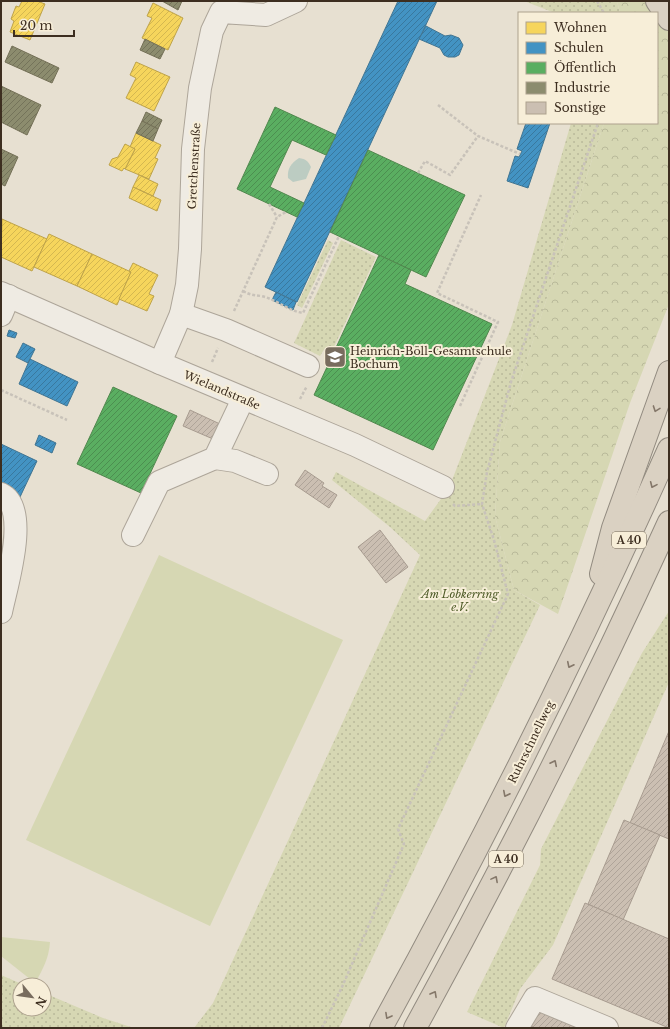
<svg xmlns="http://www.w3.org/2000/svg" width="670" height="1029" viewBox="0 0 670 1029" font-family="'Libre Baskerville',serif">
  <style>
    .green { fill: url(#green-dots) }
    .forest { fill: url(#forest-crowns) }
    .pitch { fill: #d6d7b3 }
    .water { fill: #bcccc2 }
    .homes { fill: url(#homes-hatch); stroke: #bea34a }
    .schools { fill: url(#schools-hatch); stroke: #417592 }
    .public { fill: url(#public-hatch); stroke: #51884e }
    .industry { fill: url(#industry-hatch); stroke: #747057 }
    .building { fill: url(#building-hatch); stroke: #a89c90 }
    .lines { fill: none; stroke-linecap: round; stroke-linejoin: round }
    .minor-casing { stroke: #ada599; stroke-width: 24 }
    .highway-casing { stroke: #928b80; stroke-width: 24 }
    .path { stroke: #c8c2b9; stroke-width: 2.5; stroke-dasharray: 3 2; stroke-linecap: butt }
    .minor { stroke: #efebe3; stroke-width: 22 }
    .highway { stroke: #dad1c2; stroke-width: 22 }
    .oneway { stroke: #847769 }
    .labels { text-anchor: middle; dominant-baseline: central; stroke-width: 4; stroke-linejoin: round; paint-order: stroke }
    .shield { fill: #f7eed8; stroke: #756857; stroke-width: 1 }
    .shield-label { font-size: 10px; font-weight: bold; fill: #3d2e20 }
    .street-label { font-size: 11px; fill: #3d2e20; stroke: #f7eed8 }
    .poi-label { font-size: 11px; fill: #3d2e20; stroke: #f7eed8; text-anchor: start }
    .park-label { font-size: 11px; font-style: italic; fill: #4d5a26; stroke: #f7eed8 }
  </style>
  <defs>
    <pattern id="green-dots" width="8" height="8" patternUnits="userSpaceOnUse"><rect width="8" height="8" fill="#d6d7b3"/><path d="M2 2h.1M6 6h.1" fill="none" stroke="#b9b99a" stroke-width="1.8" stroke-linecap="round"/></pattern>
    <pattern id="forest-crowns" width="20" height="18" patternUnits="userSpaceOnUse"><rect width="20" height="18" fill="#d6d7b3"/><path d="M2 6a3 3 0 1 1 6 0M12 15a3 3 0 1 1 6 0" fill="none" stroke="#b9b99a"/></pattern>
    <pattern id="homes-hatch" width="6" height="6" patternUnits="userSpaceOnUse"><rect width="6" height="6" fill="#f6d55c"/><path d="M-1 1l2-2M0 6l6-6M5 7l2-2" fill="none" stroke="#d4b750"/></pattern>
    <pattern id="schools-hatch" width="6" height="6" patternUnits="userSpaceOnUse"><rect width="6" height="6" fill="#4393c3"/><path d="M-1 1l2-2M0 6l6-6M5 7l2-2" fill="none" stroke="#39789e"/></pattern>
    <pattern id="public-hatch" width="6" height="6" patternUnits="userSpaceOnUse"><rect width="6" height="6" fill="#5aae61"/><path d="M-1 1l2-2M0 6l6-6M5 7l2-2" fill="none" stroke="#4c8e50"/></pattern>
    <pattern id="industry-hatch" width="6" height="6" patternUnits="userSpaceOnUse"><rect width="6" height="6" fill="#8c8c6e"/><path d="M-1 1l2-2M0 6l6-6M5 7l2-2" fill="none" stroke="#74735a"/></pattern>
    <pattern id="building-hatch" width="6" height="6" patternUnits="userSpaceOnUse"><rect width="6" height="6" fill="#cbbfb2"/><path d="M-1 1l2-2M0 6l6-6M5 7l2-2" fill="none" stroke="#afa499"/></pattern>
  </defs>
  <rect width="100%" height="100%" fill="#e7e0d1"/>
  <g class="green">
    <polygon points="524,1 617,1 620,13 555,13"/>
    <polygon points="571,123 604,123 500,442 495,516 514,590 540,605 339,1028 194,1028 213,1003 420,555 390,527 332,480 336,472 425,521 449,488 512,325"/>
    <polygon points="328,240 333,243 302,308 297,305"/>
    <polygon points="341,240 376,257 332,351 325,348 320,356 294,343"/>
    <polygon points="669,611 669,682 553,945 520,989 504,1028 467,1012 540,865 541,849 642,653"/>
    <polygon points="1,975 24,985 20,985 20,1009 44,1009 44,993 103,1018 134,1028 1,1028"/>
  </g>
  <polygon class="forest" points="617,1 669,1 669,304 630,403 558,614 514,590 495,516 500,442 604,123 657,123 657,13 620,13"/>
  <g class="pitch">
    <polygon points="159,555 343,640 210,926 26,840"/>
    <path d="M1 937 50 942C49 958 43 969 35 983L1 956Z"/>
  </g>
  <path class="water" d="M299 158C306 159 308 161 311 167L306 179 293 182 288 178C287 169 291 163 299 158Z"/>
  <g class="homes">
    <polygon points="22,1 37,1 45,4 30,40 10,32 14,21 11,19 16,6 19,7"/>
    <polygon points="153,3 183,18 168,50 142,38 152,18 147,16"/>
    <polygon points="136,62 170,77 154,111 126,98 136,78 130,75"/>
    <polygon points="136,133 161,145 155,158 158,159 149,179 125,169 135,149 130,147"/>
    <polygon points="125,144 135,149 125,169 124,168 122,171 109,165 112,159 118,157"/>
    <polygon points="139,175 158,184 153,196 133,187"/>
    <polygon points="133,187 161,200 157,211 129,198"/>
    <polygon points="2,219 47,239 32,271 1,257"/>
    <polygon points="49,234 92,254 77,286 34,267"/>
    <polygon points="92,254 131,272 117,305 77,286"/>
    <polygon points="133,263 158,275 149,294 154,296 147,311 119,299 131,272 129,271"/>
  </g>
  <g class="schools">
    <polygon points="398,1 437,1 297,302 265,287"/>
    <polygon points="426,26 445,36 451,35 459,38 463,45 459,55 455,57 448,57 444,55 440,48 419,39"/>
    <polygon points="526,123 550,123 528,188 507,181 515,156 519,157 522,151 517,149"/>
    <polygon points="276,292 296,302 293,310 272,300"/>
    <polygon points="9,330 17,333 15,338 7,336"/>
    <polygon points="23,343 35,349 28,363 16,357"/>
    <polygon points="30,359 78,382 67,406 19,384"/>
    <polygon points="39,435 56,443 52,453 35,445"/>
    <polygon points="1,444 37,461 20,497 1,489"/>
  </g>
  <g class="public">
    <polygon points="275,107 336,135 326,155 292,140 270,187 304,203 297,217 237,189"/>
    <polygon points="368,150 465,195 426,277 330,232"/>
    <polygon points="379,255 411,270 405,284 492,324 433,450 314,395"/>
    <polygon points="113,387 177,416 141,493 77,464"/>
  </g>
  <g class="industry">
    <polygon points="162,1 182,1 178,10"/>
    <polygon points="145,39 165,49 160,59 140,50"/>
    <polygon points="12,46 59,68 52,83 5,62"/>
    <polygon points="1,86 41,105 27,135 1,122"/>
    <polygon points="146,112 162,120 158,129 142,121"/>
    <polygon points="142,121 158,129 153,141 136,133"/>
    <polygon points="1,149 18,157 5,186 1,184"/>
  </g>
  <g class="building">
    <polygon points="190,410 220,424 213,439 183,426"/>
    <polygon points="305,470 324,483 322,486 337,495 329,508 295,485"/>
    <polygon points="380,530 408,567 386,583 358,547"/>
    <polygon points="669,731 669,839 630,823"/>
    <polygon points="624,820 660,835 623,920 588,904"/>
    <polygon points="585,903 669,939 669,1028 552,979"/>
    <polygon points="539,1009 582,1028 535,1028 531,1026"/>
  </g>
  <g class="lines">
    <g class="minor-casing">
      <g id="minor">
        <polyline points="1,293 160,363 355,445 443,487"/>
        <polyline points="181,314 226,330 308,366"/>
        <polyline points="1,315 9,296"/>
        <polyline points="160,363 181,314 187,285 190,249 193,149 200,88 212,31 221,12 266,15 296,1"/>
        <polyline points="215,458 235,461 267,474"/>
        <path d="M1 494C31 508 6 587 1 612"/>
        <polyline points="133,535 159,482 215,458 243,399"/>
        <polyline points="517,1028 535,998 607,1028"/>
      </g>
    </g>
    <g class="highway-casing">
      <g id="highway">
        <polyline points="657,1 669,19"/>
        <polyline points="601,574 613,528 669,372"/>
        <path d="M381 1028C485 839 581 646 669 449"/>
        <path d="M415 1028C506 862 591 694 669 522"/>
      </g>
    </g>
    <g class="path">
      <polyline points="597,1 604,13"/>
      <polyline points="438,105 478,136 520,154"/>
      <polyline points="418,173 425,161 450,175 478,136"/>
      <polyline points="269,204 277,217"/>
      <path d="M243 291C250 295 253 295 261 296 276 299 288 311 303 313L339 236"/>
      <polyline points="234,311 277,217 286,212"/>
      <polyline points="212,362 218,348"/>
      <polyline points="1,390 67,420"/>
      <polyline points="300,399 307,386"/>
      <polyline points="460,406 498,322 437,293 481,195"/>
      <polyline points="453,504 455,506 482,504"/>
      <polyline points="322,1028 342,987 404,844 398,829 508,594 494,540 482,504 487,472 511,382 598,123"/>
    </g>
    <use href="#minor" class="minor"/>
    <use href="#highway" class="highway"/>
  </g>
  <defs><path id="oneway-chevron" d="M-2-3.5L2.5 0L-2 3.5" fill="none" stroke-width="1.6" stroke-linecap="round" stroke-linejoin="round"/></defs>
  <g class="oneway">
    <use href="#oneway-chevron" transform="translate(656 409) rotate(110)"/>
    <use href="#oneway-chevron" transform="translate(653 485) rotate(114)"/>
    <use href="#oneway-chevron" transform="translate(570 665) rotate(116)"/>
    <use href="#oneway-chevron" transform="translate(554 763) rotate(-64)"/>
    <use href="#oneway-chevron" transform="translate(506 794) rotate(117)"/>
    <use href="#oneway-chevron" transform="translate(495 879) rotate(-62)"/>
    <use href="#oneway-chevron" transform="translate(434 994) rotate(-61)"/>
    <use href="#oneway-chevron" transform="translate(388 1016) rotate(119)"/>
  </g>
  <defs>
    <g id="school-square" transform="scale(1.15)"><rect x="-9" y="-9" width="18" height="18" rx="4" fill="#786c5e" stroke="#f7eed8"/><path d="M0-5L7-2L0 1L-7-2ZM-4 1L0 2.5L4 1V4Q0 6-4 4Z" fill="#fff"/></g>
  </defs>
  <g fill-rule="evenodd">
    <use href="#school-square" x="335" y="357"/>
  </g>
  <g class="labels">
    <g class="shield">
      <rect x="612" y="532" width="34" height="16" rx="3"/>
      <rect x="489" y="851" width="34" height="16" rx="3"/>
    </g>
    <g class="shield-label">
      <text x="629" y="540">A 40</text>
      <text x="506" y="859">A 40</text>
    </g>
    <g class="street-label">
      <text transform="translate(194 166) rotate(-87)">Gretchenstraße</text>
      <text transform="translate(222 390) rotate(23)">Wielandstraße</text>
      <text transform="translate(531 742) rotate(-64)">Ruhrschnellweg</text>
    </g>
    <g class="poi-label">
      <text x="350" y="351">Heinrich-Böll-Gesamtschule<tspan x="350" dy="13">Bochum</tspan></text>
    </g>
    <g class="park-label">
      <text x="460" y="594">Am Löbkerring<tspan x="460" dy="13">e.V.</tspan></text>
    </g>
  </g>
  <rect width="670" height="1029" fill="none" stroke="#3d2e20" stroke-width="4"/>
  <rect x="518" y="12" width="140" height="112" fill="#f7eed8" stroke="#ada18e"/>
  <rect x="526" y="22" width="20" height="12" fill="#f6d55c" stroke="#ada18e"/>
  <text x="554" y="32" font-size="12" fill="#3d2e20">Wohnen</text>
  <rect x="526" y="42" width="20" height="12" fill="#4393c3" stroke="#ada18e"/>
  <text x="554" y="52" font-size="12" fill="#3d2e20">Schulen</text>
  <rect x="526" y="62" width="20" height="12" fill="#5aae61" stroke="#ada18e"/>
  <text x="554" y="72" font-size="12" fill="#3d2e20">Öffentlich</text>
  <rect x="526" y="82" width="20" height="12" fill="#8c8c6e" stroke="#ada18e"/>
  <text x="554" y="92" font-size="12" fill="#3d2e20">Industrie</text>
  <rect x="526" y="102" width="20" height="12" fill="#cbbfb2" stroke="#ada18e"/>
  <text x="554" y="112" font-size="12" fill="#3d2e20">Sonstige</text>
  <g transform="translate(32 997) rotate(119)"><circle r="19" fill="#f7eed8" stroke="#ada18e"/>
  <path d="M0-3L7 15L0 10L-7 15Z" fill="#786c5e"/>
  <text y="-6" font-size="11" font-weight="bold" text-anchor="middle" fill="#3d2e20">N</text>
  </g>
  <path d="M14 30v6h60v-6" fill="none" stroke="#3d2e20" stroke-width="2"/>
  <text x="20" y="30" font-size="12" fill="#3d2e20" stroke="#f7eed8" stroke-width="3" paint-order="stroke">20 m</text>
</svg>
